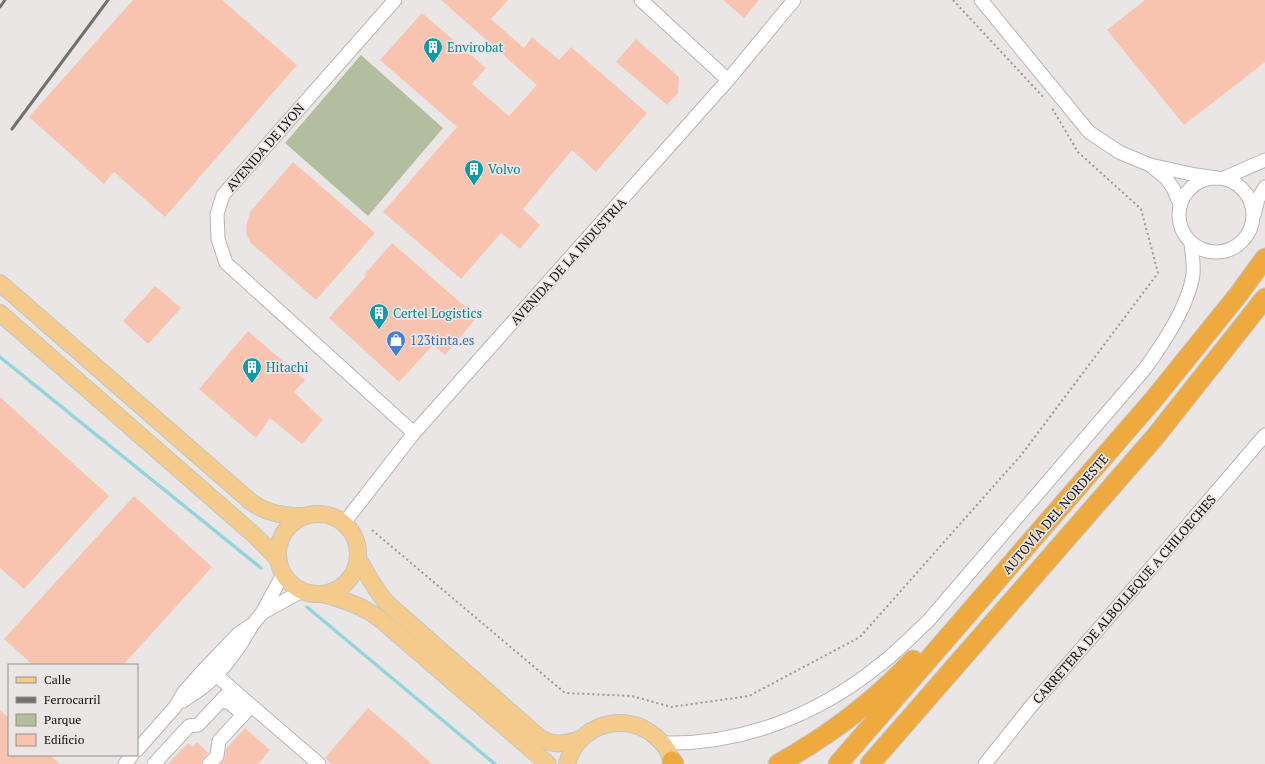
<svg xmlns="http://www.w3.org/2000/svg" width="1265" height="764" viewBox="0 0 1265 764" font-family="'PT Serif',serif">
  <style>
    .green { fill: #b2be9e }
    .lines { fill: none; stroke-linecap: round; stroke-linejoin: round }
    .stream { stroke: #94d5db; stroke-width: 3.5 }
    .building { fill: #f8c4b0 }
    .minor-casing { stroke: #b8b4b2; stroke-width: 15 }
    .major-casing { stroke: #c5c5c4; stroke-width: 18 }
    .highway-casing { stroke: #c5c5c4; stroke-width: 21 }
    .path { stroke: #9b9897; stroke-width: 2; stroke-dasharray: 2 3; stroke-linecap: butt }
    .minor { stroke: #fff; stroke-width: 13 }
    .major { stroke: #f5cb8c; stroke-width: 16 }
    .highway { stroke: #eea93f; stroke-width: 19 }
    .rail { stroke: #737170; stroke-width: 3 }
    .labels { text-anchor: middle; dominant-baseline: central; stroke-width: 3.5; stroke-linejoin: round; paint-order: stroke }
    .culture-label { font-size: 13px; fill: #0d838f; stroke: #eae6e5; text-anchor: start }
    .street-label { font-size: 13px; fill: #0d0c0b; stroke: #eae6e5 }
    .shop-label { font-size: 13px; fill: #366cbe; stroke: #eae6e5; text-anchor: start }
  </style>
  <rect width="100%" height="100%" fill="#eae6e5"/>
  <polygon class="green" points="361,55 443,128 368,216 285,143"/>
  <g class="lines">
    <g class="stream">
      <polyline points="0,357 261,568"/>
      <polyline points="307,607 495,764"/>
    </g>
  </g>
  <g class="building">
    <polygon points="133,0 222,0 297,65 165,217 114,172 104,184 29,117"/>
    <polygon points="441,0 508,0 491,19 524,48 532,37 559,60 571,47 647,113 596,172 572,150 523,209 540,225 520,249 501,233 461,279 383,212 457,127 380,60 422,13 486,68 472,84 509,116 537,85"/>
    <polygon points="723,0 759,0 744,18"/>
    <polygon points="1145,0 1265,0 1265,62 1184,125 1107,30"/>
    <polygon points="636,39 679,77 678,93 667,105 616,62"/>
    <polygon points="293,162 375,233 316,300 251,243 247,236 246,226 250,212"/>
    <polygon points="392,243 477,317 445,355 433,345 399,382 329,318 366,276 364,275"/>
    <polygon points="155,286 181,308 148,344 123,321"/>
    <polygon points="248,331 305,380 294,392 323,420 302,444 270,418 256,438 199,389"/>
    <polygon points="0,397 109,496 24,589 0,568"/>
    <polygon points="134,496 212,567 123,665 33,665 4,639"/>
    <polygon points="368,708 400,735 432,764 331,764 325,758"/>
    <polygon points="0,710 9,718 9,755 50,755 60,764 0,764"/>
    <polygon points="245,728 270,750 258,764 220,764 225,758 226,749"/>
    <polygon points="197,742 208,753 203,759 201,764 168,764 188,743 193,747"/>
  </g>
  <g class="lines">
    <g class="minor-casing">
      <g id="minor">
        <polyline points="395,0 223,195 217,214 218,239 226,263 414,433"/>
        <polyline points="641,0 728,80"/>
        <polyline points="981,0 1089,132 1119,152 1150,165 1196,175 1217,178"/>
        <polyline points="1151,166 1166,178 1173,188 1180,204"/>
        <circle cx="1216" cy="215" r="37"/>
        <polyline points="1224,178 1265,160"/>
        <polyline points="1254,215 1258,199 1265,187"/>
        <polyline points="344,523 414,433 728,80 794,0"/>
        <polyline points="262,613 302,591"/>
        <polyline points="221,660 212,670 216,675 319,764"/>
        <path d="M183 701C191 695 200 690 208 683 224 669 241 646 251 627"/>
        <polyline points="221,701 230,703 243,715"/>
        <path d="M663 743C741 745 817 715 877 667 896 653 912 636 929 620L1143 371C1162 346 1189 305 1193 274 1194 264 1192 253 1191 243"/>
        <polyline points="137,750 175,707 184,692 199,675 238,634 253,624 262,613 283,574"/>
        <polyline points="125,764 132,755"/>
        <polyline points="154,764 189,726 198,725 232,689"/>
        <polyline points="209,764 217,756 219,741 251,706"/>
        <polyline points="985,764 1032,705 1096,632 1265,435"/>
      </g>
    </g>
    <g class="major-casing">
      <g id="major">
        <path d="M0 283 251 502C268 514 284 516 305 516"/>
        <polyline points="0,313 253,534 278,559"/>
        <circle cx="318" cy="554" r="40"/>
        <path d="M358 559C368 574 375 591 388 604L540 738C554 746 565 744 580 739"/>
        <path d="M323 594C344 600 363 606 380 619L548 764"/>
        <path d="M567 764C577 724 627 709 657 738 665 745 671 753 672 764"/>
      </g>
    </g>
    <g class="highway-casing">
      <g id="highway">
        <polyline points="672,761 674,764"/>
        <path d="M778 764C828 736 874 702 913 660"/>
        <polyline points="838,764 1154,399 1238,295 1265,258"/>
        <polyline points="870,764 1155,437 1265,298"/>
      </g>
    </g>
    <g class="path">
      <polyline points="953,0 1045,99"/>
      <polyline points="372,530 565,693 632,696 671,707 749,696 860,637 1022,454 1158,273 1141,209 1078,152 1052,108"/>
    </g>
    <use href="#minor" class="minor"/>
    <use href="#major" class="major"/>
    <use href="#highway" class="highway"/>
    <g class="rail">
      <polyline points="0,7 5,0"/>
      <polyline points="12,129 108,0"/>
    </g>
  </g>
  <defs>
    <g id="building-pin" transform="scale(1)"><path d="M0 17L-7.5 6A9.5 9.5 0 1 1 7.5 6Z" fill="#0f9aa8" stroke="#eae6e5"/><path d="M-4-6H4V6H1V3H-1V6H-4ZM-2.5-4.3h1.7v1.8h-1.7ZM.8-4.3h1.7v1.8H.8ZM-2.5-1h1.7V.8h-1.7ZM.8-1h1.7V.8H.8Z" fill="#fff"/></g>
    <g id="shop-pin" transform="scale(1)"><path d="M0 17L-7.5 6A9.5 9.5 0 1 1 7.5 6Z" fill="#3f7fe0" stroke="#eae6e5"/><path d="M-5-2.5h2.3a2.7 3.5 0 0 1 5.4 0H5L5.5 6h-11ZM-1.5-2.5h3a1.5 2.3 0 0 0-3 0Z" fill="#fff"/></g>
  </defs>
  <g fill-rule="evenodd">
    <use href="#building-pin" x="433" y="47"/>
    <use href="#building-pin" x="474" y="169"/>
    <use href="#building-pin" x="379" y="313"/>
    <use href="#shop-pin" x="396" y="340"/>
    <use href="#building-pin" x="252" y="367"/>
  </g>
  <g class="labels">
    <g class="culture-label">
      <text x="447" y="47">Envirobat</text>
      <text x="488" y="169">Volvo</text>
      <text x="393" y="313">Certel Logistics</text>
      <text x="266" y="367">Hitachi</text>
    </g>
    <g class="street-label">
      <text transform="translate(265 147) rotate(-49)">AVENIDA DE LYON</text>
      <text transform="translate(568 261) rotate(-48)">AVENIDA DE LA INDUSTRIA</text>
      <text transform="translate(1055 514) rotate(-49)">AUTOVÍA DEL NORDESTE</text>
      <text transform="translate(1124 599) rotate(-49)">CARRETERA DE ALBOLLEQUE A CHILOECHES</text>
    </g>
    <g class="shop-label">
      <text x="410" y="340">123tinta.es</text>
    </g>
  </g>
  <rect x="8" y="664" width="130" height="92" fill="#eae6e5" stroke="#928f8e"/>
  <rect x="16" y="677" width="20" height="6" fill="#f5cb8c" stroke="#928f8e"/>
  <text x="44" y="684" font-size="12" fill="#0d0c0b">Calle</text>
  <rect x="16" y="697" width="20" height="6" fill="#737170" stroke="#928f8e"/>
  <text x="44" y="704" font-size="12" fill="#0d0c0b">Ferrocarril</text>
  <rect x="16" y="714" width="20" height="12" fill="#b2be9e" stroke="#928f8e"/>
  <text x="44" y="724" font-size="12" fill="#0d0c0b">Parque</text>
  <rect x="16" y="734" width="20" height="12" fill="#f8c4b0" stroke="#928f8e"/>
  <text x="44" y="744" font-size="12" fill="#0d0c0b">Edificio</text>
</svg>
